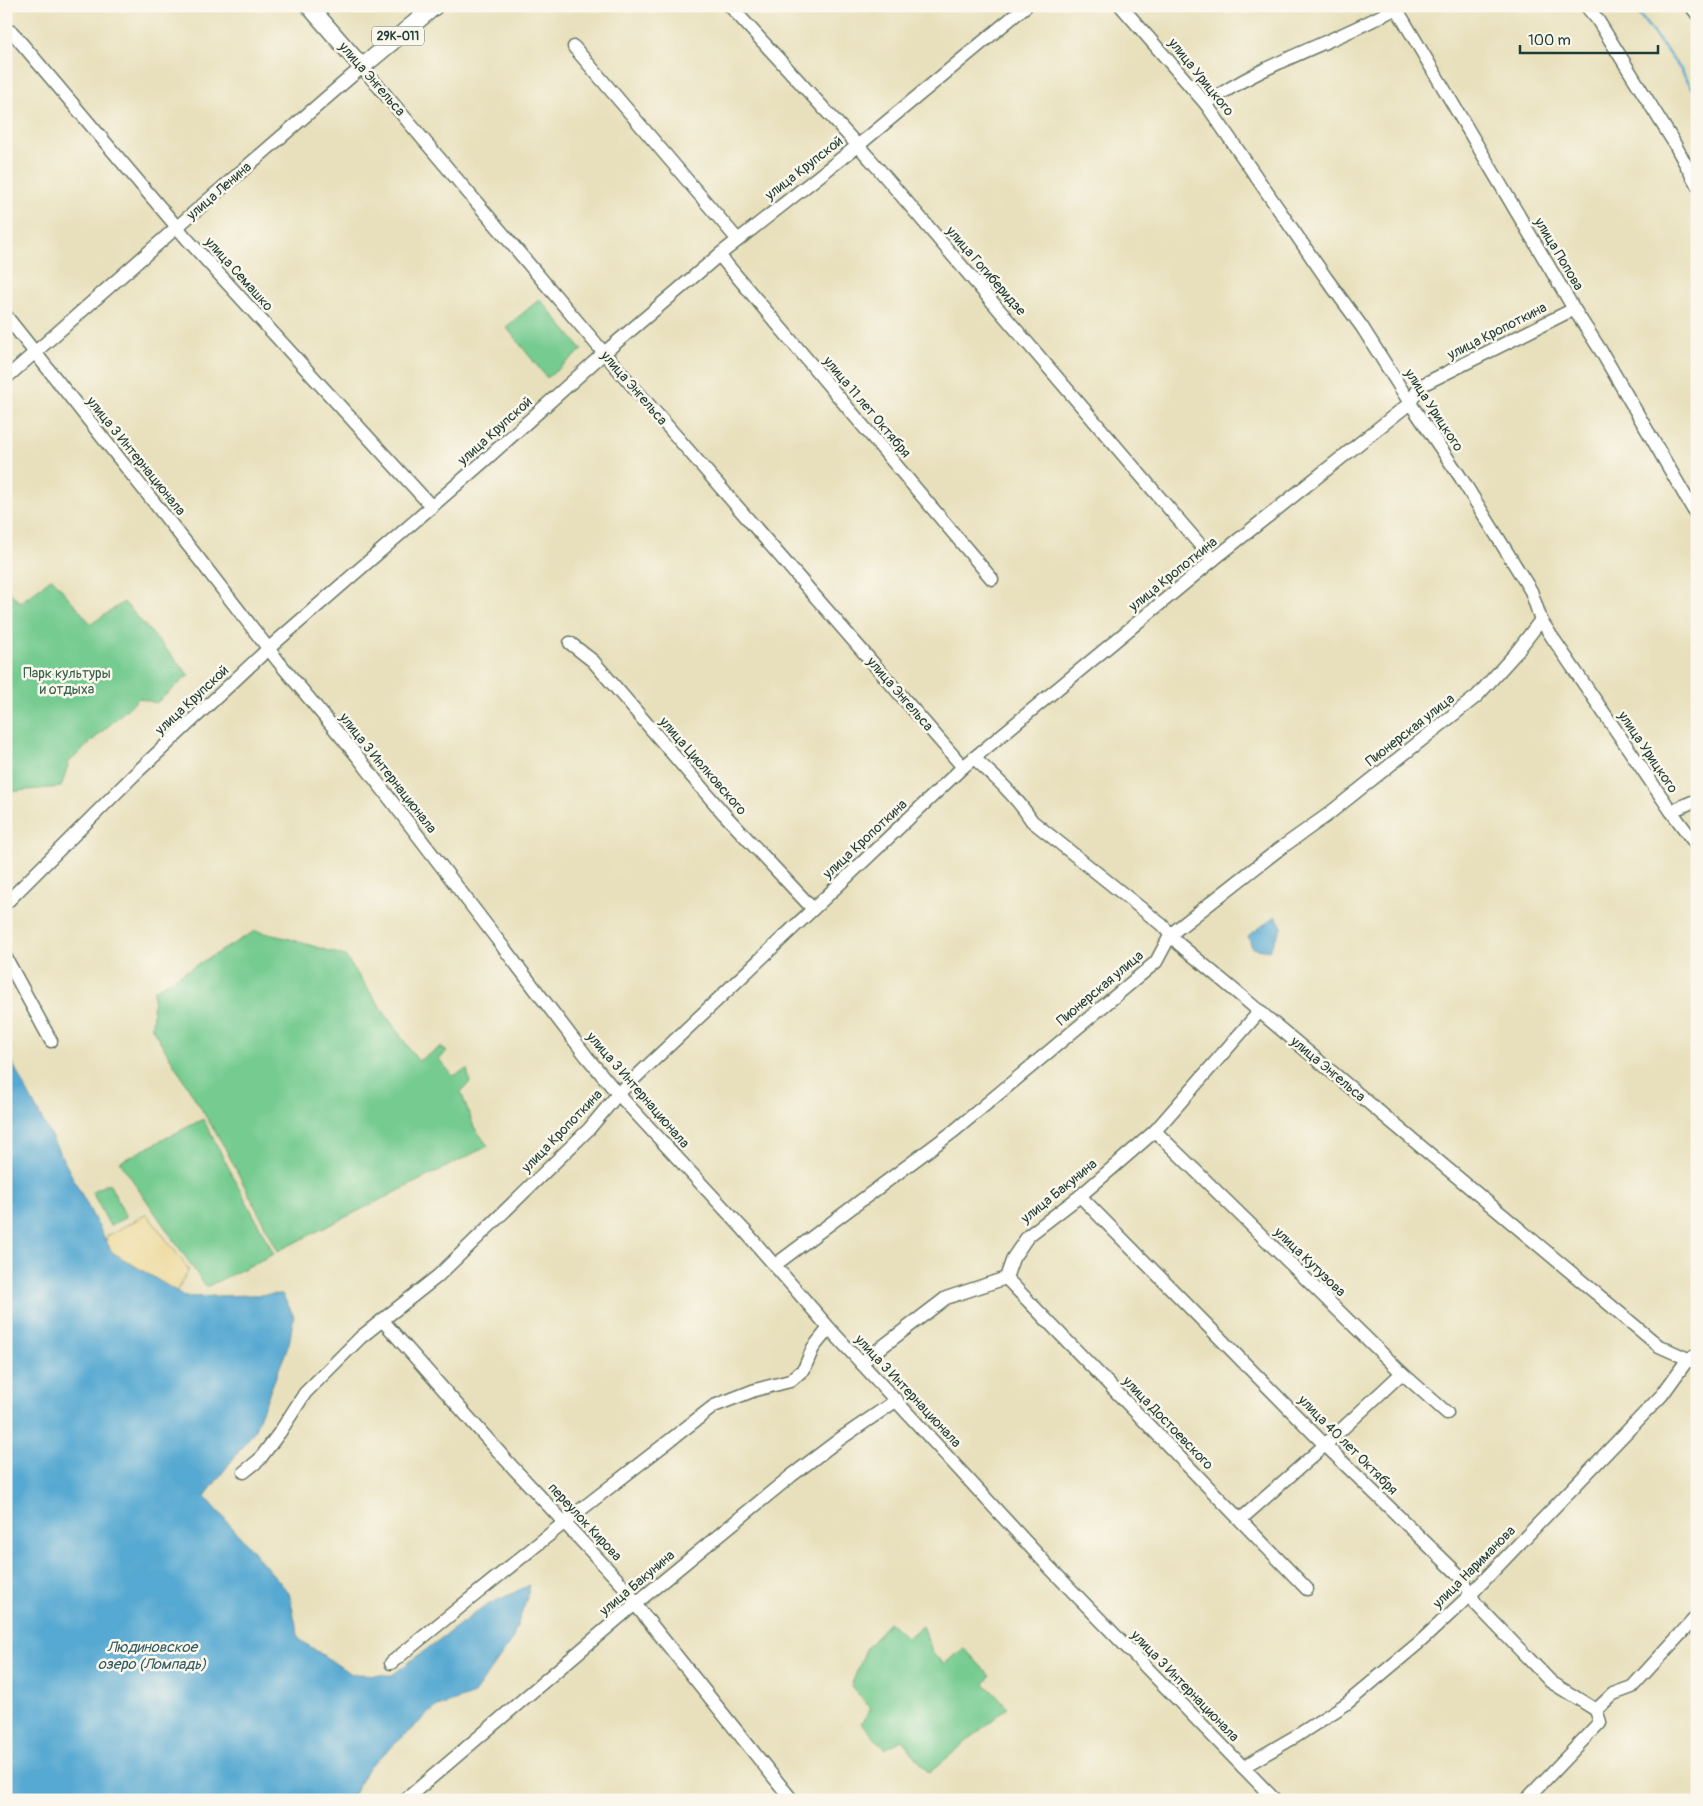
<svg xmlns="http://www.w3.org/2000/svg" width="1703" height="1806" viewBox="0 0 1703 1806" font-family="Pangolin,sans-serif">
  <style>
    .green { fill: #74cb90; stroke: #4a8462 }
    .sand { fill: #eeda9e; stroke: #868c69 }
    .water { fill: #56a9d2; stroke: #3a7383 }
    .lines { fill: none; stroke-linecap: round; stroke-linejoin: round }
    .stream { stroke: #56a9d2; stroke-width: 2.5 }
    .minor-casing { stroke: #657664; stroke-width: 15 }
    .major-casing { stroke: #657664; stroke-width: 19 }
    .minor { stroke: #fff; stroke-width: 12 }
    .major { stroke: #fff; stroke-width: 16 }
    .labels { text-anchor: middle; dominant-baseline: central; stroke-width: 5; stroke-linejoin: round; paint-order: stroke }
    .shield { fill: #fbf7ec; stroke: #61756b; stroke-width: 1 }
    .shield-label { font-size: 12px; font-weight: bold; fill: #1f3d34 }
    .street-label { font-size: 14px; fill: #1f3d34; stroke: #fbf7ec }
    .park-label { font-size: 14px; fill: #34604b; stroke: #fbf7ec }
    .water-label { font-size: 15px; font-style: italic; fill: #305d63; stroke: #fbf7ec }
  </style>
  <rect width="100%" height="100%" fill="#fbf7ec"/>
  <filter id="ink" filterUnits="userSpaceOnUse"><feTurbulence type="fractalNoise" baseFrequency=".02" numOctaves="2"/><feDisplacementMap in="SourceGraphic" scale="10" xChannelSelector="R" yChannelSelector="G"/><feConvolveMatrix kernelMatrix="1 2 1 2 8 2 1 2 1" color-interpolation-filters="sRGB"/></filter>
  <filter id="wash" filterUnits="userSpaceOnUse"><feTurbulence type="fractalNoise" baseFrequency=".0096" numOctaves="4" result="noise"/><feDisplacementMap in="SourceGraphic" scale="20" xChannelSelector="R" yChannelSelector="G"/><feGaussianBlur stdDeviation="1.12" result="paint"/><feColorMatrix in="noise" values="0 0 0 0 0 0 0 0 0 0 0 0 0 0 0 0 0 1.4 0 .05"/><feComposite in="paint" operator="in"/></filter>
  <g filter="url(#wash)">
    <rect width="100%" height="100%" fill="#e8e0bc"/>
    <g class="green">
      <polygon points="540,299 582,350 547,378 506,327"/>
      <polygon points="52,578 91,624 124,602 189,675 156,703 139,698 69,762 61,787 6,792 6,588 20,603"/>
      <polygon points="255,931 290,939 345,956 418,1061 441,1047 447,1052 439,1059 453,1076 467,1069 470,1082 461,1092 474,1127 488,1146 278,1251 225,1148 152,1028 154,990"/>
      <polygon points="203,1119 274,1254 206,1287 120,1162"/>
      <polygon points="109,1183 126,1217 110,1226 92,1192"/>
      <polygon points="889,1622 907,1638 922,1626 934,1655 944,1664 964,1648 990,1676 984,1683 1008,1707 929,1773 902,1740 885,1749 861,1723 871,1709 851,1686 866,1649"/>
    </g>
    <polygon class="sand" points="147,1214 189,1270 177,1290 177,1305 103,1264 107,1236"/>
    <g class="water">
      <polygon points="1276,916 1282,927 1269,951 1252,948 1248,936"/>
      <polygon points="6,1051 112,1252 186,1297 282,1294 294,1316 289,1344 254,1431 205,1496 289,1593 299,1639 351,1674 392,1675 483,1607 530,1585 527,1598 512,1640 474,1694 435,1708 367,1769 351,1800 6,1800"/>
    </g>
    <g class="lines">
      <polyline class="stream" points="1633,6 1681,70 1697,95"/>
    </g>
  </g>
  <g filter="url(#ink)">
    <g class="lines">
      <g class="minor-casing">
        <g id="minor">
          <polyline points="730,6 871,160 1213,560"/>
          <polyline points="1121,6 1206,104 1326,278 1362,327 1410,403 1461,478 1531,591 1541,620 1552,637 1671,811 1697,846"/>
          <polyline points="1395,6 1574,309 1601,351 1697,516"/>
          <polyline points="1586,6 1597,19 1673,141 1697,185"/>
          <polyline points="1691,6 1697,14"/>
          <polyline points="12,32 187,239 432,507"/>
          <polyline points="574,47 738,240"/>
          <path d="M1206 104C1264 62 1334 43 1396 8"/>
          <polyline points="719,255 992,579"/>
          <polyline points="6,316 199,559 278,661 358,757 587,1057 618,1094 744,1230 829,1328 1049,1567 1275,1800"/>
          <polyline points="6,378 177,227 362,67 604,353 963,767"/>
          <polyline points="570,643 593,661 724,814 813,909"/>
          <path d="M974 758C995 777 1016 796 1032 821L1162 925 1179 944 1659 1346 1697 1363"/>
          <polyline points="1671,811 1697,800"/>
          <polyline points="6,903 134,775 269,648 484,461 604,353 719,255 866,139 1026,6"/>
          <polyline points="6,958 51,1041"/>
          <polyline points="1155,1131 1402,1373 1447,1413"/>
          <polyline points="1080,1196 1325,1445 1462,1578 1476,1604 1551,1682 1596,1710"/>
          <polyline points="775,1265 954,1131 1156,962 1171,934 1278,850 1326,816 1477,696 1515,654 1541,620"/>
          <polyline points="1006,1278 1307,1589"/>
          <polyline points="383,1321 506,1460 629,1592 635,1604 792,1800"/>
          <polyline points="861,1363 946,1298 1006,1278 1013,1258 1028,1236 1080,1196 1155,1131 1260,1011"/>
          <polyline points="244,1472 259,1460 280,1432 305,1393 361,1337 438,1276 589,1129 618,1094 963,767 1213,560 1410,403 1420,386 1574,309"/>
          <polyline points="1241,1519 1325,1445 1402,1373"/>
          <polyline points="391,1663 565,1522 714,1406 755,1390 790,1381 804,1369 813,1348 829,1328"/>
          <polyline points="1243,1767 1298,1735 1346,1704 1421,1641 1470,1595 1662,1395 1688,1359 1695,1356"/>
          <polyline points="405,1800 635,1604 791,1476 840,1439 897,1400"/>
          <polyline points="1526,1800 1600,1722 1596,1710 1613,1694 1632,1687 1697,1616"/>
        </g>
      </g>
      <g class="major-casing">
        <polyline id="major" points="309,6 362,67 435,6"/>
      </g>
      <use href="#minor" class="minor"/>
      <use href="#major" class="major"/>
    </g>
  </g>
  <g class="labels">
    <rect class="shield" x="372" y="26.5" width="52" height="19" rx="4"/>
    <g class="shield-label">
      <text x="398" y="36">29К-011</text>
    </g>
    <g class="street-label">
      <text transform="translate(1201 77) rotate(51)">улица Урицкого</text>
      <text transform="translate(372 79) rotate(49)">улица Энгельса</text>
      <text transform="translate(804 168) rotate(-38)">улица Крупской</text>
      <text transform="translate(219 191) rotate(-41)">улица Ленина</text>
      <text transform="translate(1559 254) rotate(59)">улица Попова</text>
      <text transform="translate(986 271) rotate(49)">улица Гогиберидзе</text>
      <text transform="translate(239 274) rotate(48)">улица Семашко</text>
      <text transform="translate(1497 331) rotate(-27)">улица Кропоткина</text>
      <text transform="translate(634 388) rotate(49)">улица Энгельса</text>
      <text transform="translate(867 407) rotate(50)">улица 11 лет Октября</text>
      <text transform="translate(1434 410) rotate(57)">улица Урицкого</text>
      <text transform="translate(495 431) rotate(-42)">улица Крупской</text>
      <text transform="translate(136 456) rotate(51)">улица 3 Интернационала</text>
      <text transform="translate(1173 574) rotate(-39)">улица Кропоткина</text>
      <text transform="translate(900 694) rotate(49)">улица Энгельса</text>
      <text transform="translate(192 700) rotate(-43)">улица Крупской</text>
      <text transform="translate(1410 730) rotate(-38)">Пионерская улица</text>
      <text transform="translate(1648 752) rotate(56)">улица Урицкого</text>
      <text transform="translate(703 766) rotate(49)">улица Циолковского</text>
      <text transform="translate(388 773) rotate(52)">улица 3 Интернационала</text>
      <text transform="translate(865 839) rotate(-43)">улица Кропоткина</text>
      <text transform="translate(1100 988) rotate(-40)">Пионерская улица</text>
      <text transform="translate(1328 1069) rotate(40)">улица Энгельса</text>
      <text transform="translate(638 1090) rotate(49)">улица 3 Интернационала</text>
      <text transform="translate(562 1131) rotate(-46)">улица Кропоткина</text>
      <text transform="translate(1059 1191) rotate(-39)">улица Бакунина</text>
      <text transform="translate(1310 1262) rotate(44)">улица Кутузова</text>
      <text transform="translate(908 1391) rotate(47)">улица 3 Интернационала</text>
      <text transform="translate(1168 1423) rotate(46)">улица Достоевского</text>
      <text transform="translate(1348 1445) rotate(45)">улица 40 лет Октября</text>
      <text transform="translate(585 1522) rotate(47)">переулок Кирова</text>
      <text transform="translate(1474 1567) rotate(-45)">улица Нариманова</text>
      <text transform="translate(637 1583) rotate(-40)">улица Бакунина</text>
      <text transform="translate(1185 1686) rotate(46)">улица 3 Интернационала</text>
    </g>
    <g class="park-label">
      <text x="67" y="673">Парк культуры<tspan x="67" dy="16">и отдыха</tspan></text>
    </g>
    <g class="water-label">
      <text x="152" y="1647">Людиновское<tspan x="152" dy="17">озеро (Ломпадь)</tspan></text>
    </g>
  </g>
  <rect width="1703" height="1806" fill="none" stroke="#fbf7ec" stroke-width="25"/>
  <path d="M1520 45v8h138v-8" fill="none" stroke="#1f3d34" stroke-width="2.5"/>
  <text x="1528" y="45" font-size="15" fill="#1f3d34" stroke="#fbf7ec" stroke-width="4" paint-order="stroke">100 m</text>
</svg>
